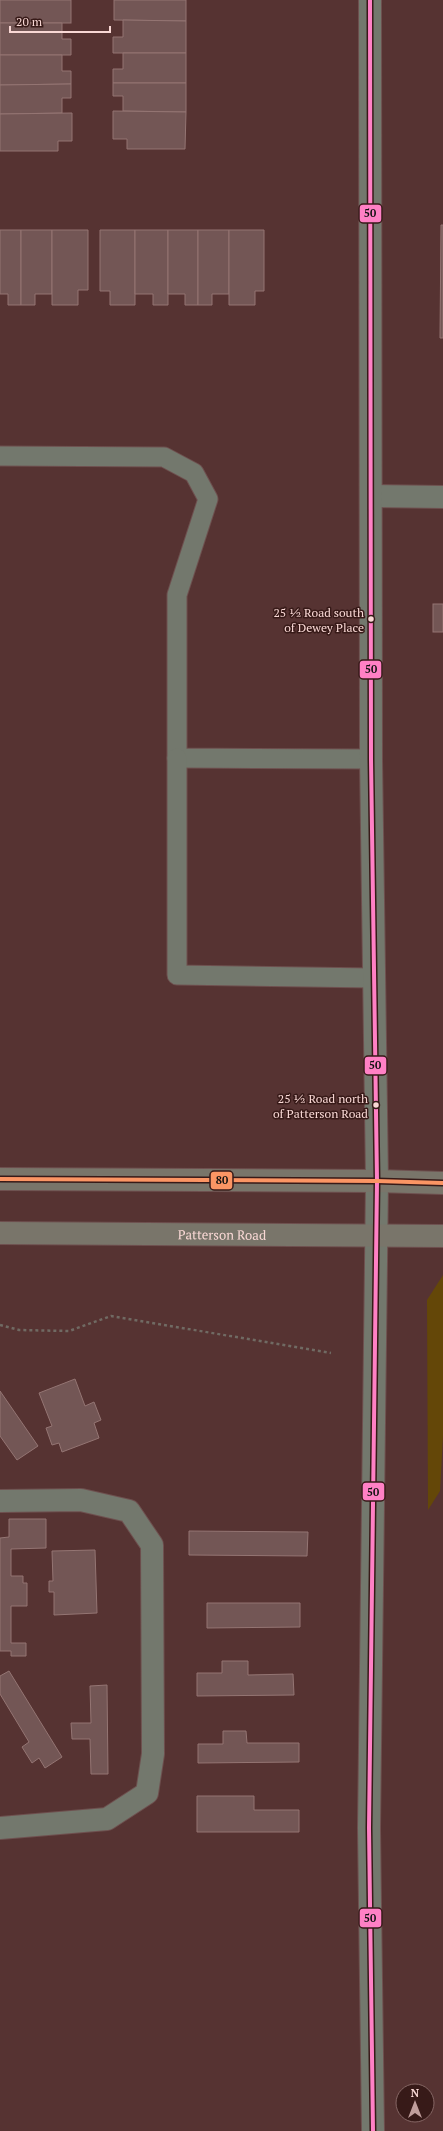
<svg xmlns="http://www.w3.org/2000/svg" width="443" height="2131" viewBox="0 0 443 2131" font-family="'PT Serif',serif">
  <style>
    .green { fill: #644708 }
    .building { fill: #735655; stroke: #947573 }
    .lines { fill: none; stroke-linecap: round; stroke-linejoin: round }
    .service-casing { stroke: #6e504f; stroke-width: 21 }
    .minor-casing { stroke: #6e504f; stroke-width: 24 }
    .tertiary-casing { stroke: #6e504f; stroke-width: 24 }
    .primary-casing { stroke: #6e504f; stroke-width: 24 }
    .path { stroke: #706a63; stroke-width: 2.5; stroke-dasharray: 3 3; stroke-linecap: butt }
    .service { stroke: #73786d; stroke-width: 19 }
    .minor { stroke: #73786d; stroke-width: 22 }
    .tertiary { stroke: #73786d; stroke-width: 22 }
    .primary { stroke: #79756a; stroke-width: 22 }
    .bus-1-casing { stroke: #371a18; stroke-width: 7 }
    .bus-2-casing { stroke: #371a18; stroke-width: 7 }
    .bus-1 { stroke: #ff80c5; stroke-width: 4 }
    .bus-2 { stroke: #fb9564; stroke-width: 4 }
    .bus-dot { fill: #f9d8d5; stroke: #371a18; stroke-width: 1.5 }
    .labels { text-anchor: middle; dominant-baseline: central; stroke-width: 3; stroke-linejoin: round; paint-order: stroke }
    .bus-label { font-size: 12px; fill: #f9d8d5; stroke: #371a18; text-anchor: end }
    .street-label { font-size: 13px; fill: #f9d8d5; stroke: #371a18 }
    .line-badge { stroke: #371a18; stroke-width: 1.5 }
    .pale-badge-label { font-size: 11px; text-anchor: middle; font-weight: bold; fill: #111 }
  </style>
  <rect width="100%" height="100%" fill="#563332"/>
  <polygon class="green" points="443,1275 443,1436 440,1491 428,1510 427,1300"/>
  <g class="building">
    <rect x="0" y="0" width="71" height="23"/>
    <polygon points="114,0 186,0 186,21 114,20"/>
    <polygon points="123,20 186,21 186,53 113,53 113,37 123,37"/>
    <polygon points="0,23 62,23 62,39 71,39 71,55 0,55"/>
    <polygon points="123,53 186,53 186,83 113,83 113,69 123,69"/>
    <polygon points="0,55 62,55 62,71 71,71 71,84 0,85"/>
    <polygon points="113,83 186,83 186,112 123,111 123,96 113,96"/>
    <polygon points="71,84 71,98 62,98 62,113 0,114 0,85"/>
    <polygon points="113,111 186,112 185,149 127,149 127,139 113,139"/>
    <polygon points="72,113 72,141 58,141 58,151 0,151 0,114"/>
    <polygon points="441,225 443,225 443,338 440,338"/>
    <polygon points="0,230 21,230 21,305 8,305 8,294 0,294"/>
    <polygon points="21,230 52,230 52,294 35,294 35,305 21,305"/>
    <polygon points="52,230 88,230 88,290 78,290 78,305 52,305"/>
    <polygon points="100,230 135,230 135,305 110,305 110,291 100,291"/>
    <polygon points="135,230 168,230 168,305 153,305 153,294 135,294"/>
    <polygon points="168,230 198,230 198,305 185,305 185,294 168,294"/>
    <polygon points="198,230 229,230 229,294 212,294 212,305 198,305"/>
    <polygon points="229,230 264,230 264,291 255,291 255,305 229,305"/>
    <rect x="433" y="604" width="10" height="28"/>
    <polygon points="75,1379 85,1406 94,1402 101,1420 94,1423 99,1438 62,1452 59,1443 52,1445 46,1428 52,1426 39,1393"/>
    <polygon points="0,1391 38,1446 17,1460 0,1436"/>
    <polygon points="9,1519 46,1519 46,1548 11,1549 11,1576 23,1576 23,1583 27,1583 27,1606 11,1606 11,1643 26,1643 26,1656 11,1656 11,1651 0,1651 0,1538 9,1537"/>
    <polygon points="189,1531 308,1532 307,1556 189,1555"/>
    <polygon points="95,1550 97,1613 54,1615 54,1592 49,1592 49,1581 53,1581 52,1551"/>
    <polygon points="207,1603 300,1603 300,1627 207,1628"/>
    <polygon points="222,1661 248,1661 248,1675 293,1674 294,1695 197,1696 197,1673 222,1673"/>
    <polygon points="9,1671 62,1757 45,1768 39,1758 32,1763 22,1747 29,1742 0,1694 0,1676"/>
    <polygon points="107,1685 108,1774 91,1774 90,1739 72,1739 71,1723 91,1723 90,1686"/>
    <polygon points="223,1731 246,1731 247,1743 299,1743 299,1762 198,1763 198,1744 223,1744"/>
    <polygon points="197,1796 254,1796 254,1810 299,1810 299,1832 197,1832"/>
  </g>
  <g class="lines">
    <g class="service-casing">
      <g id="service">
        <polyline points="0,456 164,457 194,473 208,499 177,595 177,758 371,759"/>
        <polyline points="177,758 177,975 373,978"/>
      </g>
    </g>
    <g class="minor-casing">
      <g id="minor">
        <polyline points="371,496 443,497"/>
        <polyline points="0,1501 81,1500 129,1511 152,1545 153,1754 147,1793 107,1819 0,1828"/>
      </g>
    </g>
    <g class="tertiary-casing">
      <polyline id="tertiary" points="370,0 371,759 377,1181 369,1828 373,2131"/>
    </g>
    <g class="primary-casing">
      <g id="primary">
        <polyline points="0,1179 377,1181 443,1183"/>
        <path id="s1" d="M0 1233 443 1236"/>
      </g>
    </g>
    <polyline class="path" points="0,1325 19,1330 69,1331 111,1316 331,1353"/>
    <use href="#service" class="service"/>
    <use href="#minor" class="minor"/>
    <use href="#tertiary" class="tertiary"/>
    <use href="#primary" class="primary"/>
    <g class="bus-1-casing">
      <polyline id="bus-1" points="370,0 371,759 377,1181 369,1828 373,2131"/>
    </g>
    <g class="bus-2-casing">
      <polyline id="bus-2" points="0,1179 377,1181 443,1183"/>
    </g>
    <use href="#bus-1" class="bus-1"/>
    <use href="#bus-2" class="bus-2"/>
  </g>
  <g class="bus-dot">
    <circle cx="371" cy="619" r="3.5"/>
    <circle cx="376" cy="1105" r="3.5"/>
  </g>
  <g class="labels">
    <g class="bus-label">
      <text x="364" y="612">25 ½ Road south<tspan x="364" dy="15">of Dewey Place</tspan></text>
      <text x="368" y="1098">25 ½ Road north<tspan x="368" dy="15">of Patterson Road</tspan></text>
    </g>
    <g class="street-label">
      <text stroke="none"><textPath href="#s1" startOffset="222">Patterson Road</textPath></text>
    </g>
  </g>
  <g class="line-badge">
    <rect x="359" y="204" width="23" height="19" rx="4" fill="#ff80c5"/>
    <rect x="359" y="660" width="23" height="19" rx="4" fill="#ff80c5"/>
    <rect x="364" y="1056" width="23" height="19" rx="4" fill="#ff80c5"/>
    <rect x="210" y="1171" width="23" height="19" rx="4" fill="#fb9564"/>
    <rect x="362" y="1482" width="23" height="19" rx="4" fill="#ff80c5"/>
    <rect x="359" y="1908" width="23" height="20" rx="4" fill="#ff80c5"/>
  </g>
  <g class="pale-badge-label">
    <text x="370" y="217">50</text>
    <text x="371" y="673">50</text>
    <text x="375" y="1069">50</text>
    <text x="222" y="1184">80</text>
    <text x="373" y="1496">50</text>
    <text x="370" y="1922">50</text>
  </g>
  <g transform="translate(415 2103)"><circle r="19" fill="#371a18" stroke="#856664"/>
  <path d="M0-3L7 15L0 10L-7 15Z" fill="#c09e9c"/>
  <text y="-6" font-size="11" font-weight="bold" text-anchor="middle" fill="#f9d8d5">N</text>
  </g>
  <path d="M10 26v6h100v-6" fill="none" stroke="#f9d8d5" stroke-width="2"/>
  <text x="16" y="26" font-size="12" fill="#f9d8d5" stroke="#371a18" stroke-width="3" paint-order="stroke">20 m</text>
</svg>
